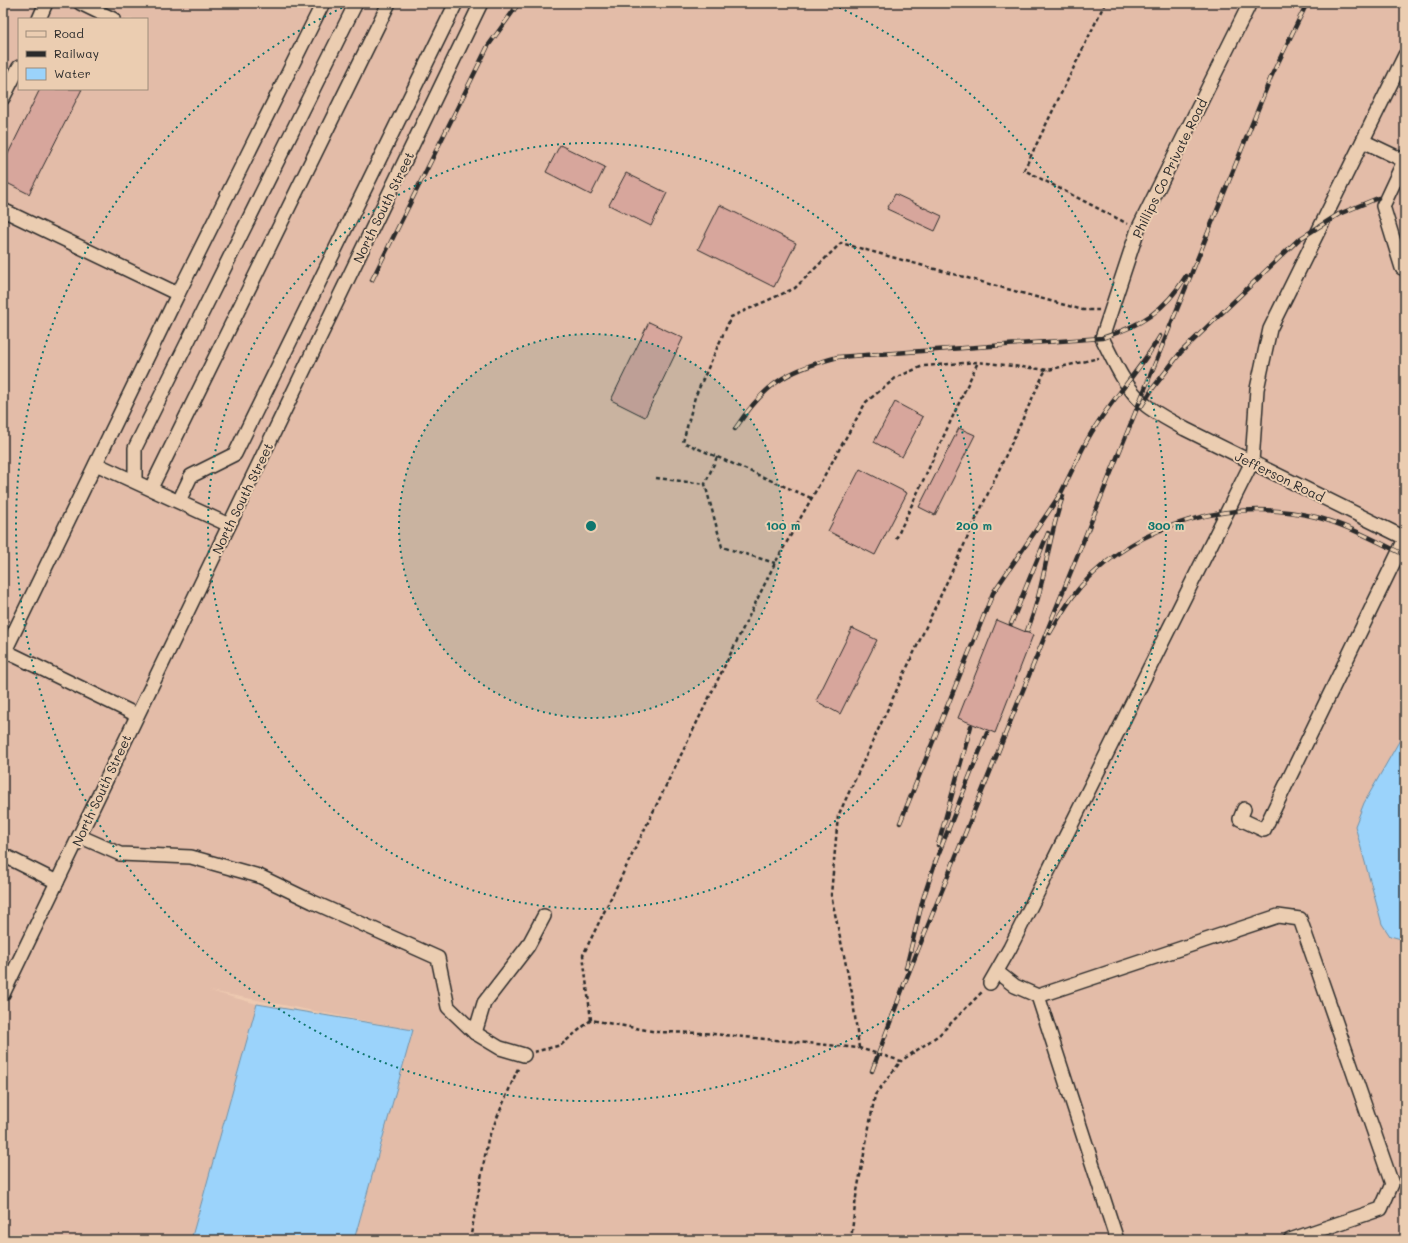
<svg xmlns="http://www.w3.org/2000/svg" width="1408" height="1243" viewBox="0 0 1408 1243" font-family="Mali,sans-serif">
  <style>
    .built { fill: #e3bca8; fill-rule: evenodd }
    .water { fill: #9bd3fb; stroke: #6e90a8 }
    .building { fill: #d7a69c; stroke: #2b2b2b }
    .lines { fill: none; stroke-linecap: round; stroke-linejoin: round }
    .minor-casing { stroke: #2b2b2b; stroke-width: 16 }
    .path { stroke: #2b2b2b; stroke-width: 2.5; stroke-dasharray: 4 3; stroke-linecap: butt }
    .minor { stroke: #ebcdb1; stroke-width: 13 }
    .rail-casing { stroke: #2b2b2b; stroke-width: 4.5 }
    .rail { stroke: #ebcdb1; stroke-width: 3; stroke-dasharray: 9; stroke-linecap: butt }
    .ring { fill: none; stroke: #0f766e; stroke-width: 2; stroke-dasharray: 2 4 }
    .labels { text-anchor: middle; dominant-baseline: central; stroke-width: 4; stroke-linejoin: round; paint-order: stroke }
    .street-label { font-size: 13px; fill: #2b2b2b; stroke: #ebcdb1 }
    .centre { fill: #0f766e; stroke: #ebcdb1; stroke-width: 2 }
    .ring-label { font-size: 12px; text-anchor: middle; font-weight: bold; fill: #0f766e; stroke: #ebcdb1; stroke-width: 4; stroke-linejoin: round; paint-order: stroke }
  </style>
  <rect width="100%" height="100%" fill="#eecab1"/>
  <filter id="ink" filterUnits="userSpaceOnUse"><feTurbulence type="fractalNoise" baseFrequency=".025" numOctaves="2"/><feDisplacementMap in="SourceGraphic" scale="8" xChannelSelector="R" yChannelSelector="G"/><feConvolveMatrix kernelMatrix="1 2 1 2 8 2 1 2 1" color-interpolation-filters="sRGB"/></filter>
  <g filter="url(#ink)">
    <path class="built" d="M3 3H1405V1240H354L413 1030 210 991 257 1004 191 1240H3ZM19 19H147V89H19Z"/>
    <g class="water">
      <polygon points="1405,731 1405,940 1390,936 1382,924 1355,826 1364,803"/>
      <polygon points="257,1004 413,1030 354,1240 191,1240"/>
    </g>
    <g class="building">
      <polygon points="40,89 82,89 29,194 3,181 3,164"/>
      <polygon points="560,145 605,167 591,195 546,172"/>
      <polygon points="626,173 667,193 651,226 609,205"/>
      <polygon points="895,194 942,216 935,231 887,209"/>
      <polygon points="720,205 796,243 774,287 698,249"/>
      <polygon points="649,322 683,338 645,417 611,400"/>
      <polygon points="895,402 923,417 902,457 874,442"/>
      <polygon points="959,428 975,435 935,515 919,507"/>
      <polygon points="860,469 907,493 875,555 828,531"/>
      <polygon points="997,620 1033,635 995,733 958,718"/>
      <polygon points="852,628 877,640 840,714 816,701"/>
    </g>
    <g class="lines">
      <g class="minor-casing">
        <g id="minor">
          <polyline points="80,3 113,19"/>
          <path d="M1250 3 1138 229 1102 338C1114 361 1124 386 1143 403 1156 414 1171 421 1185 429L1405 538"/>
          <polyline points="39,19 46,3"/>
          <polyline points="3,98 19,67"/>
          <polyline points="1363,141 1405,161"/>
          <polyline points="1404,161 1383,206 1402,268 1405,269"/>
          <polyline points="3,210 178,294 5,651"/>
          <polyline points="178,294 323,3"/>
          <polyline points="96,464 229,525"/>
          <polyline points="135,481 135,448 356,3"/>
          <polyline points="151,488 389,3"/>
          <polyline points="179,501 191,476 235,454 456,3"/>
          <polyline points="3,650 137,715"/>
          <polyline points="1244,809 1240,819 1264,830 1405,539"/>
          <polyline points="79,836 120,854 191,857 259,876 313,902 438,958 448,1007 475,1033 500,1048 524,1055"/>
          <polyline points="3,855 57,882"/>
          <polyline points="997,972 1015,986 1038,996 1278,916 1300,919 1392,1184 1381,1209 1290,1240"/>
          <polyline points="990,983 1010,948 1252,462 1257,389 1270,329 1405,55"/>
          <polyline points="3,994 481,3"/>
          <polyline points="1038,996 1117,1240"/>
          <polyline points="475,1033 484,1003 528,946 544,916"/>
        </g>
      </g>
      <g class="path">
        <polyline points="1105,3 1024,170 1128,224"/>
        <polyline points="717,457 705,484 722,547 775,563"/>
        <polyline points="656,478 705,484"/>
        <polyline points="811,498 683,442 695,397 731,317 795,288 841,243 1083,310 1099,310"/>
        <polyline points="896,539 978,362"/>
        <polyline points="591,1020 583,955 775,563 866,402 897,377 923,366 978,362 1048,370 1099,358"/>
        <polyline points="859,1048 852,993 831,895 838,816 1044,373 1048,370"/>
        <polyline points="534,1052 561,1045 591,1020 657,1032 703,1033 859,1048 901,1061 939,1035 983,991"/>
        <polyline points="470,1240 488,1139 519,1066"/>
        <polyline points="851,1240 856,1197 875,1095 901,1061"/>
      </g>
      <use href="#minor" class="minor"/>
      <g class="rail-casing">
        <g id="rail">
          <polyline points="372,280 488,46 519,3"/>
          <polyline points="1141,407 1153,388 1181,352 1298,240 1339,214 1378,198"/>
          <path d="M735 429C765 384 785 371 838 357L1102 338C1140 326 1165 311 1186 276"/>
          <path d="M1077 461C1096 414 1135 379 1160 336"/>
          <polyline points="1011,624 1048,533"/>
          <path d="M1027 631C1045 587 1047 540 1063 496"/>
          <path d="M1050 633C1059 617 1069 600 1082 585 1140 522 1233 497 1316 517 1347 525 1376 541 1405 555"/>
          <polyline points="900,823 993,593 1047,514 1061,493 1079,456"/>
          <polyline points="938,845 971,726"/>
          <polyline points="906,968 923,899 936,860 987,733"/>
          <polyline points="872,1071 905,982 1241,151 1271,77 1307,3"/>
        </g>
      </g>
      <use href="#rail" class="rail"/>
    </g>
  </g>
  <circle cx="591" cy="526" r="192" fill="#0f766e" fill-opacity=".12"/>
  <g class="ring">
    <circle cx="591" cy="526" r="192"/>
    <circle cx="591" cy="526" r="383"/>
    <path d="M834 5A575 575 0 1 1 348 5"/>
  </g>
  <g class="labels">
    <g class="street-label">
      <text transform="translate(1169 168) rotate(-64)">Phillips Co Private Road</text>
      <text transform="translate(383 207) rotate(-64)">North South Street</text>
      <text transform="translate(1280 476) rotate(26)">Jefferson Road</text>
      <text transform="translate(242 498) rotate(-64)">North South Street</text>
      <text transform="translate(101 790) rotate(-65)">North South Street</text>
    </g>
  </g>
  <circle cx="591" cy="526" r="6" class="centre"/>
  <g class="ring-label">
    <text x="783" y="530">100 m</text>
    <text x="974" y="530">200 m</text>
    <text x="1166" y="530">300 m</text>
  </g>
  <rect width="1408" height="1243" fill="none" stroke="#ebcdb1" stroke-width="16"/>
  <rect x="8" y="8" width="1392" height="1227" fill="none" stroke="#2b2b2b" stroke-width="1.5" filter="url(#ink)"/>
  <rect x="18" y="18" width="130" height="72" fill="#ebcdb1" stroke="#9e8c7b"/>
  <rect x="26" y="31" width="20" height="6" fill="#ebcdb1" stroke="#9e8c7b"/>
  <text x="54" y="38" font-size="12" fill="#2b2b2b">Road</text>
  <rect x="26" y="51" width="20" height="6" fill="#2b2b2b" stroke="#9e8c7b"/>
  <text x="54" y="58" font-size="12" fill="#2b2b2b">Railway</text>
  <rect x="26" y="68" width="20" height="12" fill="#9bd3fb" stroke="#9e8c7b"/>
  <text x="54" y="78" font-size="12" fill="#2b2b2b">Water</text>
</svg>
